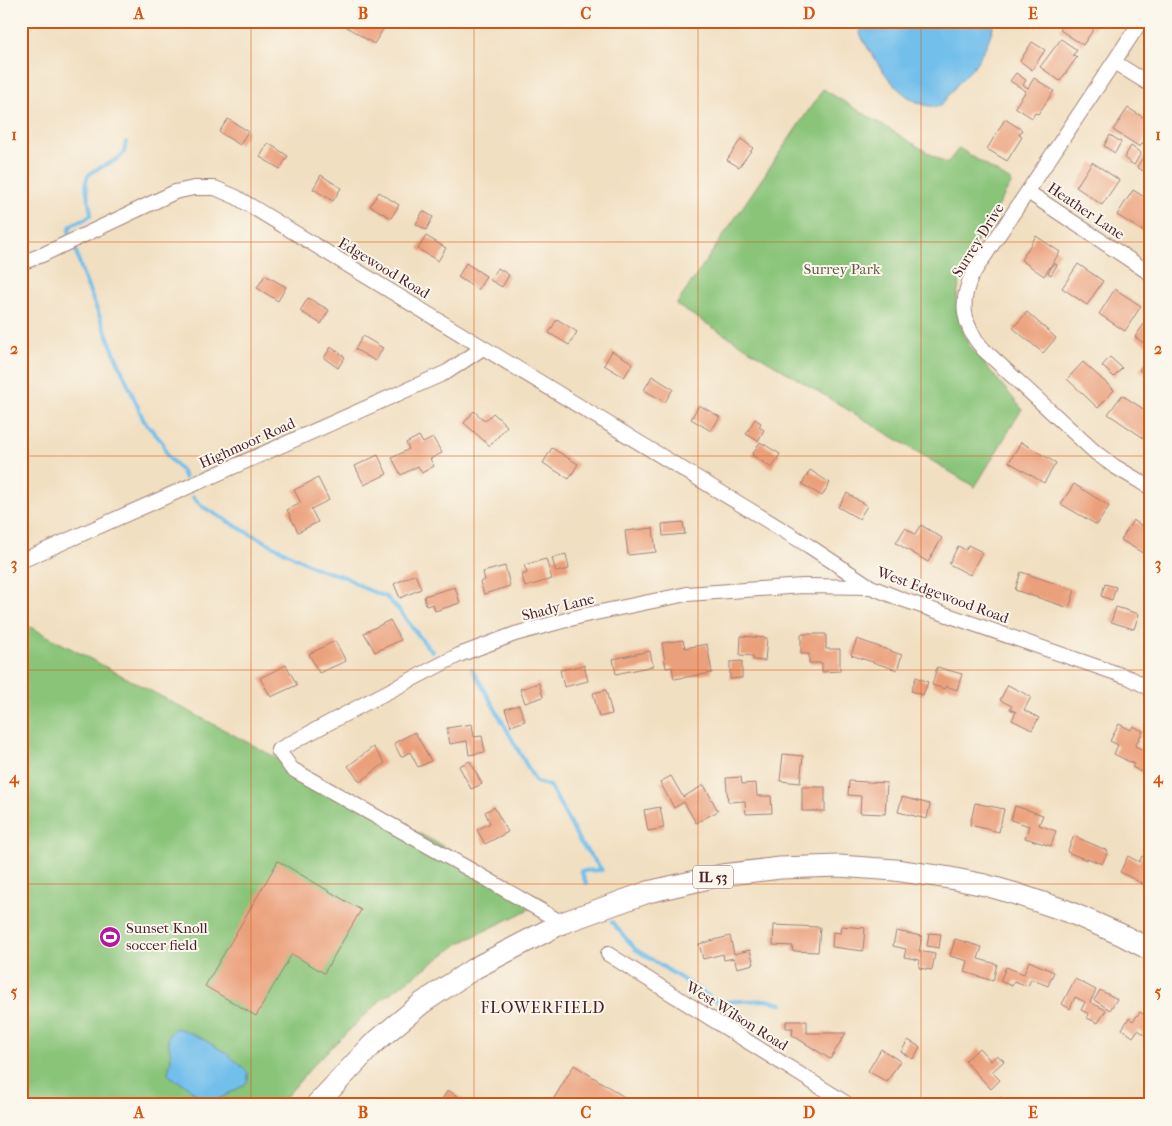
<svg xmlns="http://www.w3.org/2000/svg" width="1172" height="1126" viewBox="0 0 1172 1126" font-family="'IM FELL French Canon',serif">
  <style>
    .green { fill: #89c479; stroke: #6a7252 }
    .water { fill: #72bfec; stroke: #5e6f8c }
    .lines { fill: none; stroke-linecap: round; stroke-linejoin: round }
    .stream { stroke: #72bfec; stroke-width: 4 }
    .building { fill: #eba07c }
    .street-casing { stroke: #9e7f76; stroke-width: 16 }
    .primary-casing { stroke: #9e7f76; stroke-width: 23 }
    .street { stroke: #fff; stroke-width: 14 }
    .primary { stroke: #fff; stroke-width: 21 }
    .grid { fill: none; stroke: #d8530f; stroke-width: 1; stroke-opacity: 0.55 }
    .labels { text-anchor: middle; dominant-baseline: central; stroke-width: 4; stroke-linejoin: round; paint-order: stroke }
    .shield { fill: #fbf7ec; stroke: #7f6065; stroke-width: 1 }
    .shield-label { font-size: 14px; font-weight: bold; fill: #4a1f2b }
    .street-label { font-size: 15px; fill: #4a1f2b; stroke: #fbf7ec }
    .park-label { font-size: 15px; fill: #605946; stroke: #fbf7ec }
    .poi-label { font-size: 15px; fill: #4a1f2b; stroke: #fbf7ec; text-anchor: start }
    .neighbourhood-label { font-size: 16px; letter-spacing: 1px; fill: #4a1f2b; stroke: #fbf7ec }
    .neatline { fill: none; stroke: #d8530f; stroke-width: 2 }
    .grid-label { font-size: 16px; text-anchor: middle; font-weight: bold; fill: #d8530f }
  </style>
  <rect width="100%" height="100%" fill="#fbf7ec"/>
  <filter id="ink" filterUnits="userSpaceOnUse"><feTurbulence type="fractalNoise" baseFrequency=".02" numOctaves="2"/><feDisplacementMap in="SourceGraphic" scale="10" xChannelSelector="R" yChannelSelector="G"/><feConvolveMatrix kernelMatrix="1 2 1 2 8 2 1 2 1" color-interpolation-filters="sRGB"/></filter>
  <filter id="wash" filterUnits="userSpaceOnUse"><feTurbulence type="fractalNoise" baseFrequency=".0096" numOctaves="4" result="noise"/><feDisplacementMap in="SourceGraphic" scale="20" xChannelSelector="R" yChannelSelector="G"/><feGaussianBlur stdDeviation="1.12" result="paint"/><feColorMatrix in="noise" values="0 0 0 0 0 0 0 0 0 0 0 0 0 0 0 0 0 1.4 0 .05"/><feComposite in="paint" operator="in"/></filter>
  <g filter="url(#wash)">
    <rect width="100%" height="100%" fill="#f1dfc1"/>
    <g class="green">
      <path d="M823 89 947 164 959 148 1012 182 966 259C964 269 961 277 959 286 953 307 960 326 969 345L1022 409 975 487 676 305Z"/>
      <polygon points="21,622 546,901 460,943 381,1000 316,1062 279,1105 21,1105"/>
    </g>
    <g class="water">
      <path d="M857 21H994C993 35 979 61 970 71 965 76 960 81 956 86 949 93 946 101 938 107 906 106 887 78 871 53 868 48 864 42 861 36 859 32 859 26 857 21Z"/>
      <path d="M176 1028 183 1030 203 1039 226 1053 245 1069 248 1074V1080L244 1085 210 1104H206L187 1086 171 1077 168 1073C169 1068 171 1062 171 1057 171 1045 162 1036 176 1028Z"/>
    </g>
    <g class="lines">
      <g class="stream">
        <path d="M69 232C70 224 73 224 80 221 84 220 88 217 91 214 90 204 86 192 86 182 87 167 114 166 123 154 125 151 125 145 126 142"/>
        <polyline points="76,251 83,275 116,357 144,421 163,443 167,456 181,470 185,478"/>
        <polyline points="193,497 203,507 243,530 318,569 345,577 366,589 386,597 398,609 426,645 432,651"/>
        <polyline points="472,669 489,698 536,782 550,786 580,842 602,870 581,871 586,883"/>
        <polyline points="612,922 635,949 718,1002 767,1000 782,1004"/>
      </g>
    </g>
    <g id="blocks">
      <g class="building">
        <polygon points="337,21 388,21 374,44"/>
        <polygon points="1066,21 1099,21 1083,45 1060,30"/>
        <polygon points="1061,39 1077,50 1073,55 1077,57 1060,81 1040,67"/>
        <polygon points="1032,42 1045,50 1032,70 1020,61"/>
        <polygon points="1016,73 1026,80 1023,85 1028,88 1034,78 1054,91 1038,114 1035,113 1032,118 1015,107 1026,91 1010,81"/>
        <polygon points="1128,108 1151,122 1151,130 1140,147 1113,130"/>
        <polygon points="228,119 248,131 240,145 219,132"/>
        <polygon points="1005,119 1022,130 1019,135 1022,137 1007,161 987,149"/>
        <polygon points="1110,135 1121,142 1115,153 1104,146"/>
        <polygon points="741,139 753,148 739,167 727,160"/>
        <polygon points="268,143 288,156 280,169 260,157"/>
        <polygon points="1131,146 1141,153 1134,165 1124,158"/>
        <polygon points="1145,154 1151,158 1151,170 1148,174 1137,167"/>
        <polygon points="1092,162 1119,180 1102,205 1076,187"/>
        <polygon points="321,175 341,188 333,201 313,189"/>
        <polygon points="1133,190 1151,201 1151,221 1144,232 1117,215"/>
        <polygon points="379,192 399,205 391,218 370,206"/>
        <polygon points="423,211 433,217 426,230 416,224"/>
        <polygon points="426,236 446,248 438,261 418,249"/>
        <polygon points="1036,236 1060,252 1044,276 1021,260"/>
        <polygon points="466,263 486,276 478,290 458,277"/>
        <polygon points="1054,263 1057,265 1051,275 1048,273"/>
        <polygon points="1078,264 1103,281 1087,305 1062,288"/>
        <polygon points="498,268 509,275 502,287 490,280"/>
        <polygon points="265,275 286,287 278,301 257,288"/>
        <polygon points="1115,289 1141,306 1125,331 1099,314"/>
        <polygon points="308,298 329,310 321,324 300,311"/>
        <polygon points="1027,312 1056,338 1043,353 1013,328"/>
        <polygon points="1151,314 1151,348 1135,337"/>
        <polygon points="557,319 577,332 569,345 549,333"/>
        <polygon points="363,336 383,348 375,361 355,349"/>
        <polygon points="331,347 345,357 338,368 324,358"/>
        <polygon points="612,351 633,363 624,377 604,365"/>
        <polygon points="1110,357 1122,368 1114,377 1102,366"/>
        <polygon points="1148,358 1151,360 1151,378 1139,370"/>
        <polygon points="1083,362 1114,390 1098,408 1067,379"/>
        <polygon points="652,376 673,389 665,402 644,390"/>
        <polygon points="1122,395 1151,414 1151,443 1108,414"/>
        <polygon points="699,405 720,417 711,431 691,419"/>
        <polygon points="474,411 485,421 493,413 507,426 490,446 464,423"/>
        <polygon points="755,419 761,423 759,427 764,430 758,441 746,434"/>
        <polygon points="419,436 423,443 433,438 442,453 430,459 434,466 422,473 418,466 401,475 392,458 409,449 406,443"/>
        <polygon points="760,442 780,454 772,468 752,455"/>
        <polygon points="1021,442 1056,463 1044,483 1009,462"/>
        <polygon points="552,448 578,464 569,479 543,463"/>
        <polygon points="378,455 387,474 364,485 355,466"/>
        <polygon points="810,470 830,483 822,496 802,484"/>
        <polygon points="318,478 329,500 311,509 318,522 298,532 287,510 301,503 294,490"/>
        <polygon points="1074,484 1109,506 1097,525 1061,504"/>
        <polygon points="847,493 867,506 859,519 838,507"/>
        <polygon points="1133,520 1151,531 1151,558 1121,540"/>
        <polygon points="683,522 685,534 663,536 662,524"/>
        <polygon points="921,525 942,538 928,562 896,543 905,528 915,534"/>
        <polygon points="653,528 656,552 628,555 625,531"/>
        <polygon points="968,545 982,552 970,575 949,564 958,546 966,550"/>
        <polygon points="566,554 569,569 556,572 552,558"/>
        <polygon points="546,559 552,579 525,587 522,575 527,573 524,565"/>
        <polygon points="505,566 510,586 484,594 480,582 485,580 483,572"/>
        <polygon points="1021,572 1075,590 1069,608 1015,590"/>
        <polygon points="415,574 421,589 400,598 394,584"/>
        <polygon points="1105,584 1116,587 1112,600 1101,596"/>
        <polygon points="455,587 460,603 435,611 433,604 426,606 424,596"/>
        <polygon points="1116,607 1139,614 1134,629 1111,622"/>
        <polygon points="390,620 401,640 375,652 364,633"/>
        <polygon points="801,634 826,634 826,649 840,649 840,671 822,672 822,663 809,663 809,654 801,654"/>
        <polygon points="741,636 767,638 765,661 753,660 753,656 740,655"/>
        <polygon points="857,639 902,655 897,670 851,655"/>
        <polygon points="683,640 685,648 707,644 712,673 674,679 672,667 666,668 662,643"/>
        <polygon points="335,641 346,661 319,673 309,654"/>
        <polygon points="650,651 653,666 616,674 613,659"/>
        <polygon points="742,661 742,678 730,679 730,662"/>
        <polygon points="286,665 297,685 271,697 260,678"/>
        <polygon points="584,665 588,681 564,687 560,670"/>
        <polygon points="937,667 962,674 957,690 946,686 945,689 932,685"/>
        <polygon points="916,677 928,682 923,695 911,691"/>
        <polygon points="539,683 543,697 525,703 520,689"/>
        <polygon points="1008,685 1031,697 1024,710 1039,718 1032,730 1012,720 1016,712 1010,709 1012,706 1000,700"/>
        <polygon points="606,690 612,714 599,717 593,693"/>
        <polygon points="519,705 525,721 511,726 505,709"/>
        <polygon points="472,724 474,737 482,736 485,752 469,755 467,741 450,744 447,728"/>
        <polygon points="1119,724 1131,730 1133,726 1143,731 1135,746 1151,754 1151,758 1143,773 1132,767 1134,764 1114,754 1118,745 1110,741"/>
        <polygon points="415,732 431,761 418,767 410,752 401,757 394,743"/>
        <polygon points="373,747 385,763 360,782 348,766"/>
        <polygon points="783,754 803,756 800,783 780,781"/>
        <polygon points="470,761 482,784 471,789 459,766"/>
        <polygon points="671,776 683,797 704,785 718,811 696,823 684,802 674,808 660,782"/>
        <polygon points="741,777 742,784 756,783 757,796 771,796 772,813 746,814 745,801 728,802 726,778"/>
        <polygon points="849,781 887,783 885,814 860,813 861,796 848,795"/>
        <rect x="802" y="787" width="23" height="24"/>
        <polygon points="902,797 930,804 927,819 898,812"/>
        <polygon points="975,803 1004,809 999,832 970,825"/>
        <polygon points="1015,806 1043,815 1039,825 1056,831 1051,846 1025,838 1029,826 1011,820"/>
        <polygon points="494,807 508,832 485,844 477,830 490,823 485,812"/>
        <polygon points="660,807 664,828 648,831 644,810"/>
        <polygon points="1074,836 1108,851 1102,864 1087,858 1087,860 1067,852"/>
        <polygon points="1128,856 1139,862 1142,856 1151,861 1151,871 1143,884 1120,872"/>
        <polygon points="278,861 361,910 324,973 292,954 256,1016 205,986"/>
        <polygon points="774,925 820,927 818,952 792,951 793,946 773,945"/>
        <polygon points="841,926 865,928 863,951 832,947 833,932 840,933"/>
        <polygon points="896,931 922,936 919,951 935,954 932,970 919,968 920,960 904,957 906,949 893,946"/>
        <polygon points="929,933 941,934 939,948 927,946"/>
        <polygon points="730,936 734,954 750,950 754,964 737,968 734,958 724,960 723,954 703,959 699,944"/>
        <polygon points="955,939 982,947 978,959 997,964 993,981 965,972 968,961 950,956"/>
        <polygon points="1029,961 1054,972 1048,986 1031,979 1028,986 1014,981 1012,986 1000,981 1006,967 1024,974"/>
        <polygon points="1075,979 1096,990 1090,1002 1106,1010 1098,1023 1087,1018 1089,1014 1081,1010 1085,1002 1075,997 1070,1009 1062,1004"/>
        <polygon points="1100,990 1117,999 1110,1010 1094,1000"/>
        <polygon points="1140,1012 1151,1019 1150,1038 1138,1030 1133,1037 1122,1029 1129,1018 1133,1021"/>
        <polygon points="786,1021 807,1021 807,1033 846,1033 830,1059 792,1035 793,1028 786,1028"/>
        <polygon points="908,1040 920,1047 913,1059 901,1052"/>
        <polygon points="979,1048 991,1061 997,1055 1004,1061 992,1072 1000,1080 991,1089 965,1061"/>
        <polygon points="881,1049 900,1061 887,1082 868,1071"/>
        <polygon points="574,1065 637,1105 550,1105"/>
        <polygon points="448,1090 472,1105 438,1105"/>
        <polygon points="1001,1097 1007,1105 992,1105"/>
      </g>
    </g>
  </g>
  <g filter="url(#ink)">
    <use href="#blocks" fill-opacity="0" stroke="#9e7f76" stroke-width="1"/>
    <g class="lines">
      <g class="street-casing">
        <g id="street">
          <path d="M1141 21 972 275C959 303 963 326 983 349L1096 453 1114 466 1151 488"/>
          <polyline points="1114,62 1151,85"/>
          <polyline points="1028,192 1151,274"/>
          <polyline points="21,263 42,255 175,192 194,188 215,188 236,197 809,546 871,587 901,599 1130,678 1151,689"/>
          <polyline points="21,561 447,372 483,348"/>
          <polyline points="562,923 485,878 292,769 278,750 364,704 459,655 515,634 581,616 687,594 803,586 870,587"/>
          <polyline points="608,954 849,1105"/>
        </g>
      </g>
      <g class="primary-casing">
        <polyline id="primary" points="316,1105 373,1044 422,1003 475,968 562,923 648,892 722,875 780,868 839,866 895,870 950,878 985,885 1013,893 1067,911 1122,935 1151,950"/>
      </g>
      <use href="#street" class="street"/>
      <use href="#primary" class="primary"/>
    </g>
  </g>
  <path class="grid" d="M251 21V1105M474 21V1105M698 21V1105M921 21V1105M21 242H1151M21 456H1151M21 670H1151M21 884H1151"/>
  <defs>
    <g id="stadium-disc" transform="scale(1.125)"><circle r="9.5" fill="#b5179e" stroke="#fbf7ec"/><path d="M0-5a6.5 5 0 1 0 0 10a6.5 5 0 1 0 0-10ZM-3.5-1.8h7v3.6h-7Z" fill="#fff"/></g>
  </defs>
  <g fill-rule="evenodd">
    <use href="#stadium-disc" x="110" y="937"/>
  </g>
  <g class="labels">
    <rect class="shield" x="693" y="865.5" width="40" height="23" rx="4"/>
    <g class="shield-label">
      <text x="713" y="877">IL 53</text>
    </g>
    <g class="street-label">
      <text transform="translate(1086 211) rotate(34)">Heather Lane</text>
      <text transform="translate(978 240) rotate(-58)">Surrey Drive</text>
      <text transform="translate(384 268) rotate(31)">Edgewood Road</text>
      <text transform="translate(247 443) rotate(-24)">Highmoor Road</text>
      <text transform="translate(943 595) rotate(20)">West Edgewood Road</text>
      <text transform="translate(558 607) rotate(-14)">Shady Lane</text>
      <text transform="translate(737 1016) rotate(32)">West Wilson Road</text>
    </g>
    <g class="park-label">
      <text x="842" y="269">Surrey Park</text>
    </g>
    <g class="poi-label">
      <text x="126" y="928">Sunset Knoll<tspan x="126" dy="17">soccer field</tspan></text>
    </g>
    <g class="neighbourhood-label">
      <text x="543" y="1007">FLOWERFIELD</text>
    </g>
  </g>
  <rect width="1172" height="1126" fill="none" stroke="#fbf7ec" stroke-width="55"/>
  <rect x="28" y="28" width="1116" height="1070" class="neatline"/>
  <g class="grid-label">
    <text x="139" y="19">A</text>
    <text x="363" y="19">B</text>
    <text x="586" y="19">C</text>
    <text x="809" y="19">D</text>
    <text x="1033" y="19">E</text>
    <text x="14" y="140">1</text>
    <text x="1158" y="140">1</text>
    <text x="14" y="354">2</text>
    <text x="1158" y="354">2</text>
    <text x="14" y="569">3</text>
    <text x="1158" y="569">3</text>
    <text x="14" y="783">4</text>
    <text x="1158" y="783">4</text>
    <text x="14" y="997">5</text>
    <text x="1158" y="997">5</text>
    <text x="139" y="1118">A</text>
    <text x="363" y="1118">B</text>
    <text x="586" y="1118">C</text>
    <text x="809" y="1118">D</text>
    <text x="1033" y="1118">E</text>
  </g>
</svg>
